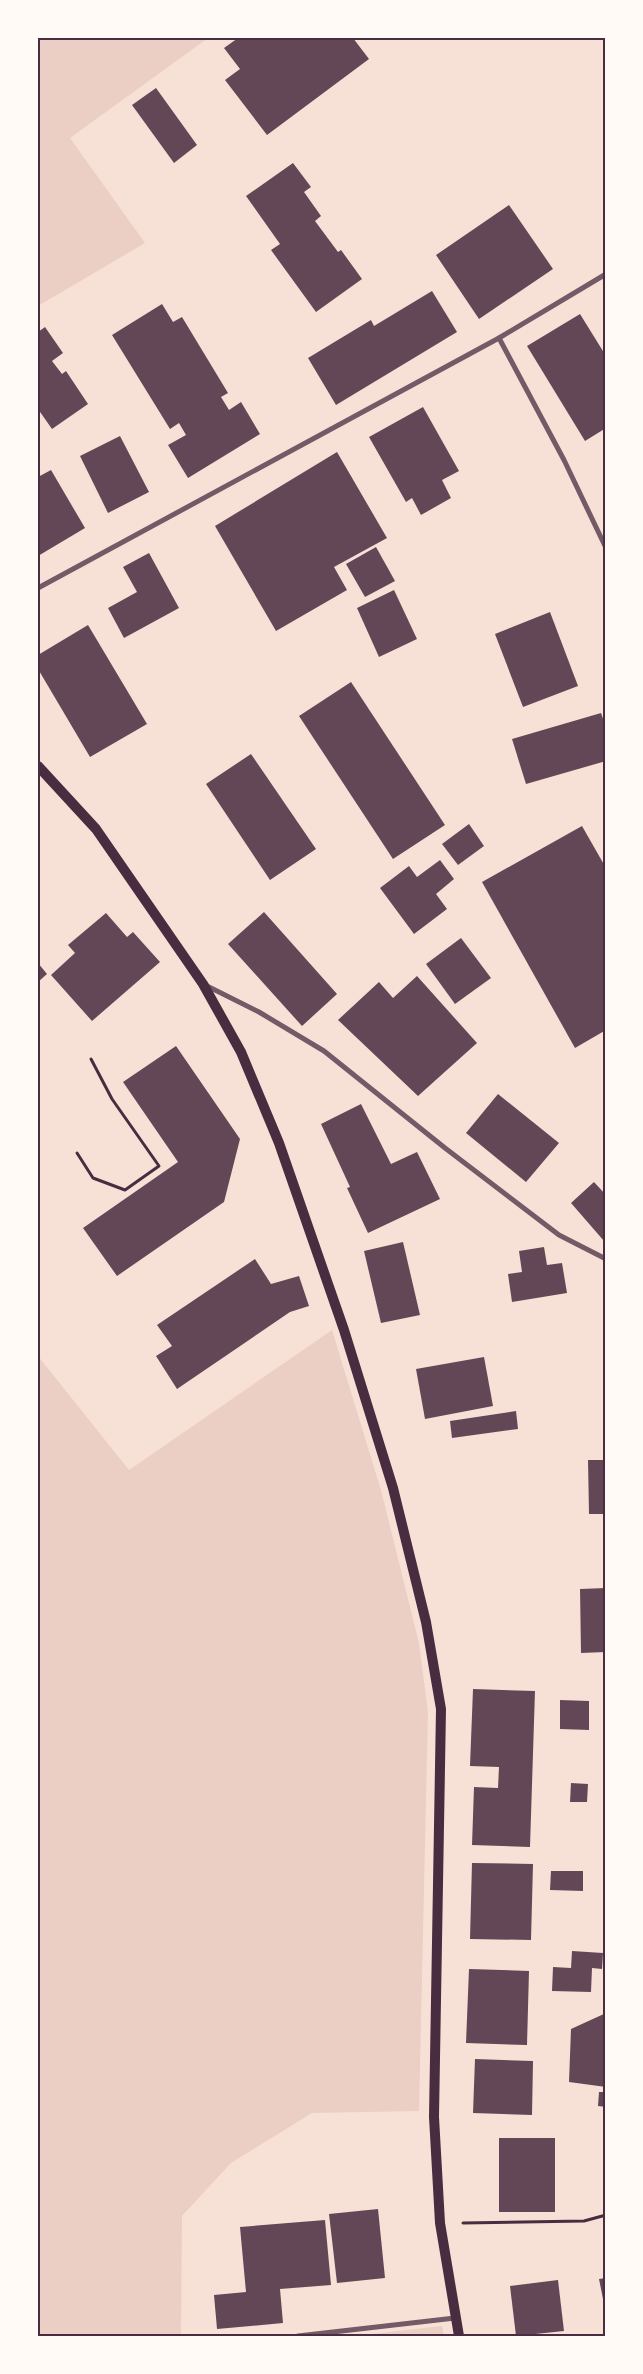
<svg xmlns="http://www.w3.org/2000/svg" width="643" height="2374" viewBox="0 0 643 2374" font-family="Manrope,sans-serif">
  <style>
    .green { fill: #ebcfc5 }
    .building { fill: #644757 }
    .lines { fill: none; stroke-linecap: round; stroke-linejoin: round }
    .path { stroke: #4a2c40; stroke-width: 3 }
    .minor { stroke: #755966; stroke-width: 5 }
    .secondary { stroke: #4a2c40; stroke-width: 10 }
    .neatline { fill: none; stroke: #4a2c40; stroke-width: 2 }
  </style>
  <rect width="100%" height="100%" fill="#f7e1d7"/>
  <g class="green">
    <polygon points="38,38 208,38 70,138 145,243 38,306"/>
    <polygon points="332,1330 381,1490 419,1643 428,1712 419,2111 312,2113 231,2163 182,2216 181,2336 38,2336 38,1356 129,1470"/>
    <polygon points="442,2326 444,2336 354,2336"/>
  </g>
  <g class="building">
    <polygon points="238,38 353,38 369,59 267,135 225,80 240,69 224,48"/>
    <polygon points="156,88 197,145 174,163 132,105"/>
    <polygon points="293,163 311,187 304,192 321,216 315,221 338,252 341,250 362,279 316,312 271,250 280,244 246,196"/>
    <polygon points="509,205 553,269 479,319 436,255"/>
    <polygon points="432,291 457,332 336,405 308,358 371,320 374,326"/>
    <polygon points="162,304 173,322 182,317 228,393 221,397 229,410 241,402 260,434 188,478 168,445 186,435 179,423 170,429 112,335"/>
    <polygon points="580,314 606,356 606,428 585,441 527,346"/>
    <polygon points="45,327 63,353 52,361 62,374 66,371 88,404 52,429 38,409 38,332"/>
    <polygon points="423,407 459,471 442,480 451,498 421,515 412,498 406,502 369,437"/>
    <polygon points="120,436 149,492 108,513 80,456"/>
    <polygon points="337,452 387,538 334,567 347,590 276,631 215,526"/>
    <polygon points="51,470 85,528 38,556 38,477"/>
    <polygon points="376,547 395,581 365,597 346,564"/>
    <polygon points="149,553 179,608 124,638 108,608 137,592 123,567"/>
    <polygon points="394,590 417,639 379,657 357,608"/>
    <polygon points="550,612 578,686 523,707 495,634"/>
    <polygon points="88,625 147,724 90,757 38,669 38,655"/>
    <polygon points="351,682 445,825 393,859 299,716"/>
    <polygon points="601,713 606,727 606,761 526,784 512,739"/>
    <polygon points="251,754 316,849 270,880 206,784"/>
    <polygon points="469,824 484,846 458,865 442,844"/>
    <polygon points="582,826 606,868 606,1030 575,1048 482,882"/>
    <polygon points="440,860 454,879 436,894 447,909 414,934 380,888 409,866 417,877"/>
    <polygon points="264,912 337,994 302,1026 228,944"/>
    <polygon points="106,913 127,937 133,932 160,962 92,1021 51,975 75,953 68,945"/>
    <polygon points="461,938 491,978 455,1004 426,964"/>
    <polygon points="38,963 47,974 38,982"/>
    <polygon points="417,976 477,1043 418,1096 338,1020 379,982 393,998"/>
    <polygon points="176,1046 240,1139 224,1202 117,1276 83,1228 178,1162 123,1082"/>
    <polygon points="498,1094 559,1143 526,1182 466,1133"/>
    <polygon points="361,1104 391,1164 417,1152 440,1199 368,1233 347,1188 350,1187 321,1124"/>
    <polygon points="594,1182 606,1195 604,1241 571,1203"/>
    <polygon points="403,1242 420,1315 381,1323 364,1251"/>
    <polygon points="544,1247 547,1265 562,1263 567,1293 512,1302 508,1274 522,1272 519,1251"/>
    <polygon points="255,1259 271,1284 299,1276 309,1306 290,1312 177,1389 156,1356 172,1346 157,1325"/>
    <polygon points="484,1357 493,1406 425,1419 416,1369"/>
    <polygon points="516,1411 518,1429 452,1438 450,1421"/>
    <polygon points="588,1460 606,1460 606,1514 589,1514"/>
    <polygon points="606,1588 606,1652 581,1653 580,1589"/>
    <polygon points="473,1689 535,1691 530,1847 472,1845 474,1787 498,1788 499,1767 470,1766"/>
    <polygon points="560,1700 589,1701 589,1730 560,1729"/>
    <polygon points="571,1783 588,1784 587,1802 570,1802"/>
    <polygon points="472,1863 533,1864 531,1940 470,1939"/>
    <polygon points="551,1871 583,1871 583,1891 550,1890"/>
    <polygon points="572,1951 603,1953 602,1969 592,1968 591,1992 552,1991 553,1967 571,1968"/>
    <polygon points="469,1969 529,1971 527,2045 466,2043"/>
    <polygon points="606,2013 606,2087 569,2082 571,2029"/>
    <polygon points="475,2059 533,2061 532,2115 473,2113"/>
    <polygon points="599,2092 606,2092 606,2107 598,2106"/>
    <rect x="499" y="2138" width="56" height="74"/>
    <polygon points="378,2209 385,2278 337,2283 329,2214"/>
    <polygon points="325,2220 331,2285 280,2289 283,2323 217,2329 214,2295 246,2292 240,2227"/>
    <polygon points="606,2278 606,2309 605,2309 599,2279"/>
    <polygon points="558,2280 564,2331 516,2336 510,2286"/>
  </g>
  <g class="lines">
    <g class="path">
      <polyline points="77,1153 93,1178 125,1190 159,1166 112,1099 91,1059"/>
      <polyline points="463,2223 584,2221 606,2215"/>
    </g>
    <g class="minor">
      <polyline points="499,338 564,460 606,548"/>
      <polyline points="38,588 499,338 606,274"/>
      <polyline points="207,986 259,1012 324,1051 445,1148 559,1235 606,1259"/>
      <polyline points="606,1801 606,1876"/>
      <polyline points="298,2336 455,2318"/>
    </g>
    <polyline class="secondary" points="38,766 96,829 203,984 241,1052 279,1143 344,1330 393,1488 426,1622 441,1709 434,2117 440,2223 459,2336"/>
  </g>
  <rect width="643" height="2374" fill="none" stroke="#fffaf5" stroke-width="78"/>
  <rect x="39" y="39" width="565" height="2296" class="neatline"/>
</svg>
